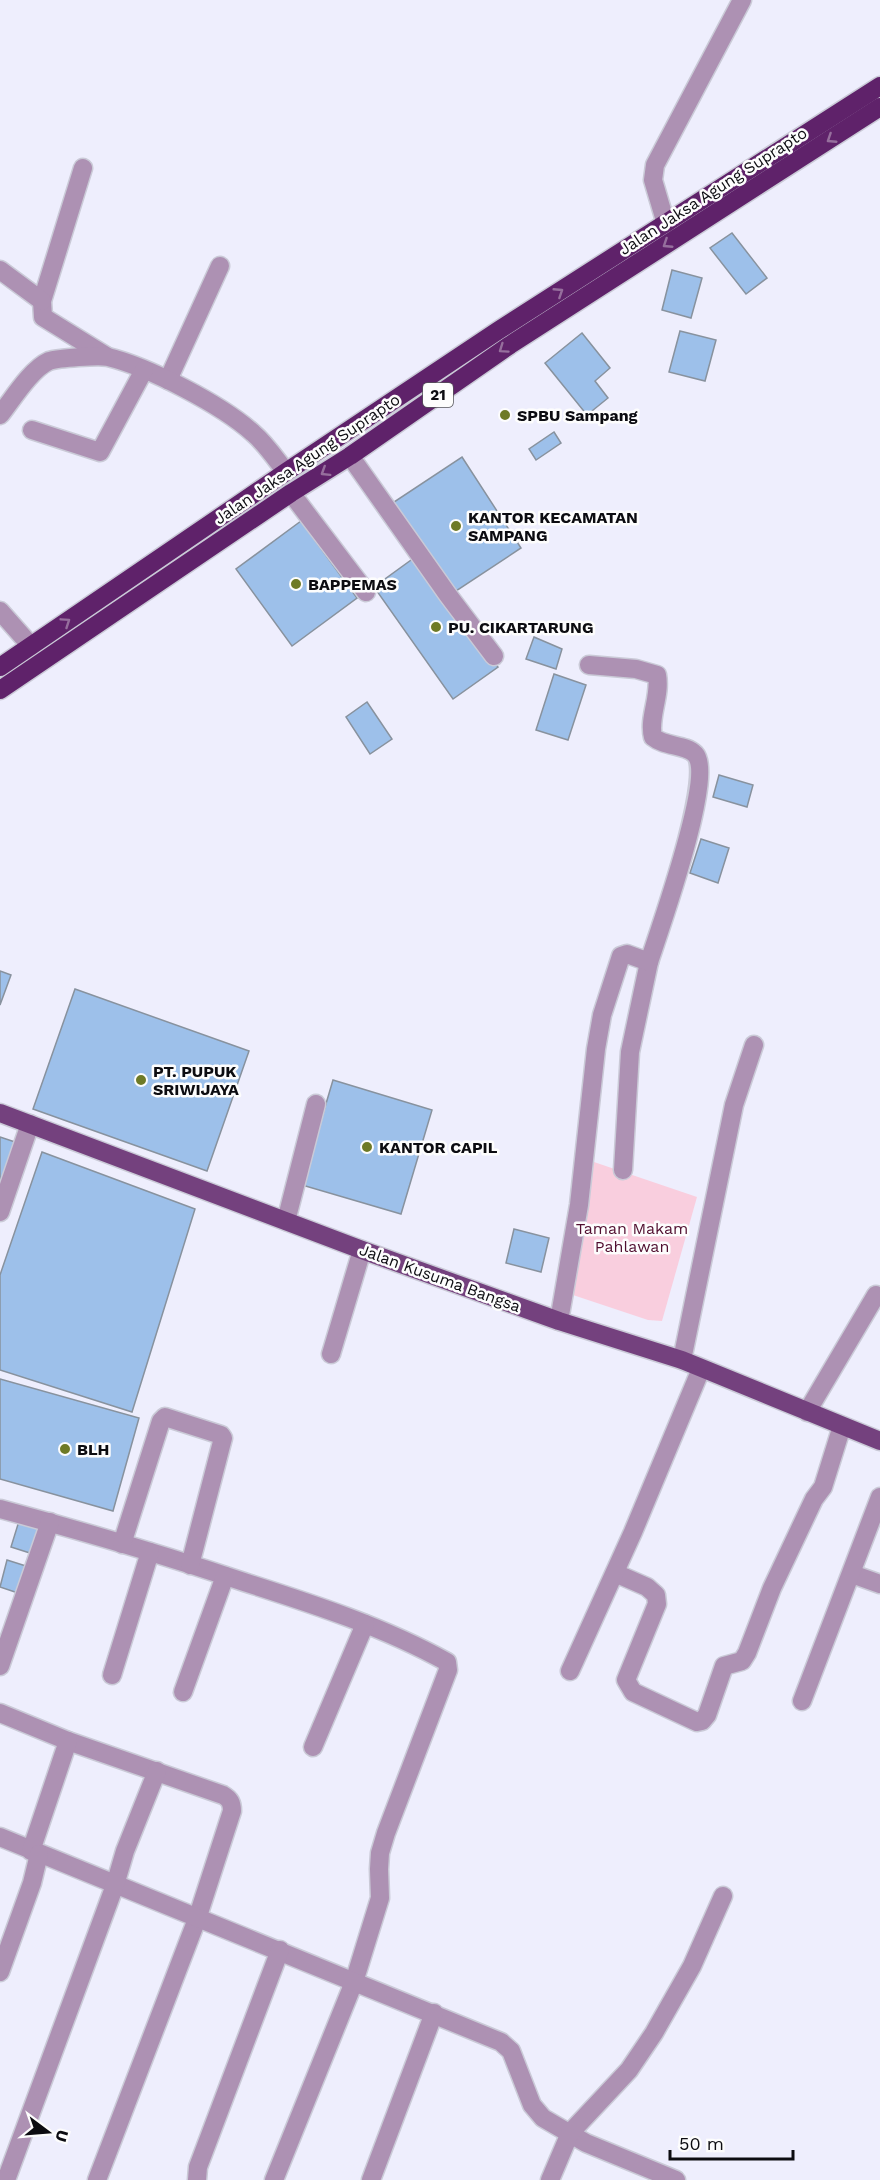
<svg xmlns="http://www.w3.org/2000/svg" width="880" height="2180" viewBox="0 0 880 2180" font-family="'Work Sans',sans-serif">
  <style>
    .green { fill: #f9cede }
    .building { fill: #9dc0ea; stroke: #88929e; stroke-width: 1.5 }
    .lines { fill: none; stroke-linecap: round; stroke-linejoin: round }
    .minor-casing { stroke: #cacad7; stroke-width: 21 }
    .major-casing { stroke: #cacad7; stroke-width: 21 }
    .highway-casing { stroke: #cacad7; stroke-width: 21 }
    .minor { stroke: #ad91b3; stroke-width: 18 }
    .major { stroke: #74417e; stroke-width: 18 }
    .highway { stroke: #5f226a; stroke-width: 18 }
    .oneway { stroke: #966f9d }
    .poi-dot { fill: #6e7a26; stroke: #fdfdfd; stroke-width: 2 }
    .labels { text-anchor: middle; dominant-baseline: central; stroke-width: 5; stroke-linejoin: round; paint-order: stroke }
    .shield { fill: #fdfdfd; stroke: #545458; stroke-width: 1.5 }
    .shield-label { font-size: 15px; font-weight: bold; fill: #0c0c11 }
    .street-label { font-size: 16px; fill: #0c0c11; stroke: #fdfdfd }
    .poi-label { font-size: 16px; font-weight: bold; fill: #0c0c11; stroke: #fdfdfd; text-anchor: start }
    .park-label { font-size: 16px; fill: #510f30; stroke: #fdfdfd }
  </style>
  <rect width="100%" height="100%" fill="#eeeefd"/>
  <polygon class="green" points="594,1162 697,1197 662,1321 648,1320 570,1294"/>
  <g class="building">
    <polygon points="732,233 767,278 746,294 710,248"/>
    <polygon points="672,270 702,278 691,318 662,310"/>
    <polygon points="680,331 716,340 705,381 669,372"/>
    <polygon points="582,333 610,368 595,381 608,398 587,415 545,363"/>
    <polygon points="554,432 561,443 536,460 529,449"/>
    <polygon points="462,457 521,548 450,595 391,504"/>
    <polygon points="301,521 357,598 292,646 236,569"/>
    <polygon points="418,555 498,667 453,699 374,587"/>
    <polygon points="534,637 562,649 556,669 526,659"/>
    <polygon points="554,674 586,685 568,740 536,730"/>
    <polygon points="367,702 392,739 370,754 346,717"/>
    <polygon points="719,775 753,785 747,807 713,797"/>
    <polygon points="701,839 729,848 718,883 690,873"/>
    <polygon points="0,971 11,975 0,1005"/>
    <polygon points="75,989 249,1051 207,1171 33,1109"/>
    <polygon points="333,1080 432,1110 401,1214 302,1185"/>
    <polygon points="0,1137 18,1143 0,1194"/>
    <polygon points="42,1152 195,1209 132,1412 0,1370 0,1275"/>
    <polygon points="514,1229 549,1238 541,1272 506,1263"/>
    <polygon points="0,1379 139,1418 113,1511 0,1479"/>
    <polygon points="19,1521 41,1528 33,1554 11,1547"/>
    <polygon points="7,1560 26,1566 18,1593 0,1587"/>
  </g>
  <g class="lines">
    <g class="minor-casing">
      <g id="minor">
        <polyline points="83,168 42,301 43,317 106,356"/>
        <polyline points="666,224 653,180 655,165 742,0"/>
        <polyline points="0,270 42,301"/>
        <polyline points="168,380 220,266"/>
        <path d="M0 415C12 400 31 369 49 361 58 358 99 355 108 357 149 367 222 405 253 433 266 444 275 458 286 472"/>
        <polyline points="32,430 100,452 144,370"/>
        <polyline points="350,456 448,595 494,656"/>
        <polyline points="291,493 366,592"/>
        <polyline points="0,611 31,646"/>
        <polyline points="623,1170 630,1052 649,962"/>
        <polyline points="0,1212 30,1124"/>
        <polyline points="286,1221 316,1104"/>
        <path d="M559 1321 579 1205 596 1049 602 1015 621 956 627 954 649 962C659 931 715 775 695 754 685 744 665 747 653 737 648 718 661 696 657 675L636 669 589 665"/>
        <polyline points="331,1354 362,1250"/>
        <polyline points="682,1360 734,1105 754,1045"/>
        <polyline points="807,1412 876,1295"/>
        <path d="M0 1509C82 1531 164 1555 244 1582 313 1604 384 1627 447 1662L448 1670 386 1833 380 1853 379 1869 380 1898 354 1982 274 2180"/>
        <polyline points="122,1544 161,1421 165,1417 221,1435 223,1438 190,1565"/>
        <polyline points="615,1573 647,1587 656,1595 657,1604 626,1680 633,1692 697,1722 702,1721 707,1715 724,1666 742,1661 747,1653 772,1588 814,1499 823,1487 842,1426"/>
        <polyline points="852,1574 880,1584"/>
        <polyline points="0,1666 50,1522"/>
        <polyline points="570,1671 633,1532 701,1369"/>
        <polyline points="112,1675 150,1552"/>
        <polyline points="183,1692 225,1576"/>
        <polyline points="802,1701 880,1497"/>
        <path d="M0 1713 68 1741 223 1795C230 1799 232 1803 232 1811L197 1919 97 2180"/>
        <polyline points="313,1747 365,1624"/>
        <polyline points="0,1837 501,2042 511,2051 532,2105 543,2118 586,2143 676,2180"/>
        <polyline points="31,1851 68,1741"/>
        <polyline points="0,1972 32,1883 39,1854"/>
        <polyline points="6,2180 115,1885 125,1851 157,1771"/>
        <polyline points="197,2180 198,2167 280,1950"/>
        <polyline points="371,2180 434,2013"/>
        <polyline points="550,2180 570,2133 629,2070 654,2033 692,1966 723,1896"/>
      </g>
    </g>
    <g class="major-casing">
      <polyline id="major" points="0,1113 362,1250 559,1321 682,1360 880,1441"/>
    </g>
    <g class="highway-casing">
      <g id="highway">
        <polyline points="0,667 286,472 499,330 880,86"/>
        <polyline points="0,690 291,493 350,456 510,345 880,107"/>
      </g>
    </g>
    <use href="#minor" class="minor"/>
    <use href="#major" class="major"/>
    <use href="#highway" class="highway"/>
  </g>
  <defs><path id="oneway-chevron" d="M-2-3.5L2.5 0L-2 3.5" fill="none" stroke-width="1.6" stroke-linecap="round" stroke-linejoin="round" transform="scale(1.5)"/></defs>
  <g class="oneway">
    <use href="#oneway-chevron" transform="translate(831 139) rotate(147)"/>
    <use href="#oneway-chevron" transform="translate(667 244) rotate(147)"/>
    <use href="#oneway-chevron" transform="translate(559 292) rotate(-33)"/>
    <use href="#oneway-chevron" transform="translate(503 349) rotate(145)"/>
    <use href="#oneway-chevron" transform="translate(325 472) rotate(148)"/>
    <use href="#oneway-chevron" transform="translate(66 622) rotate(-34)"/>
  </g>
  <g class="poi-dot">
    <circle cx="505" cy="415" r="6"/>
    <circle cx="456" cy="526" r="6"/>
    <circle cx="296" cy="584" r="6"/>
    <circle cx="436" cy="627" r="6"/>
    <circle cx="141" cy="1080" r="6"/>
    <circle cx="367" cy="1147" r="6"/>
    <circle cx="65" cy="1449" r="6"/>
  </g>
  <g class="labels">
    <rect class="shield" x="423" y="383" width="30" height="24" rx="4.5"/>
    <g class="shield-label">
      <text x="438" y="395">21</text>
    </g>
    <g class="street-label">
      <text transform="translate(713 191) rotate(-33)">Jalan Jaksa Agung Suprapto</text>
      <text transform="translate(307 459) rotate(-34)">Jalan Jaksa Agung Suprapto</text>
      <text transform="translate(440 1278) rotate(20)">Jalan Kusuma Bangsa</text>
    </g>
    <g class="poi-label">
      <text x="517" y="415">SPBU Sampang</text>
      <text x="468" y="517">KANTOR KECAMATAN<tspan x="468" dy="18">SAMPANG</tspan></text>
      <text x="308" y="584">BAPPEMAS</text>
      <text x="448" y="627">PU. CIKARTARUNG</text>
      <text x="153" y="1071">PT. PUPUK<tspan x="153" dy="18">SRIWIJAYA</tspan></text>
      <text x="379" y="1147">KANTOR CAPIL</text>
      <text x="77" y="1449">BLH</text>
    </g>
    <g class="park-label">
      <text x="632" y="1228">Taman Makam<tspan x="632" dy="18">Pahlawan</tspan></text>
    </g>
  </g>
  <g transform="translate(48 2132) rotate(106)" stroke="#fdfdfd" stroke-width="4.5" paint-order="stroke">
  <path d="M0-4.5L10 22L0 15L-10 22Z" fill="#0c0c11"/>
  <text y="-9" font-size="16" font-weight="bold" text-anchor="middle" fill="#0c0c11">U</text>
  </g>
  <path d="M670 2150v9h123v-9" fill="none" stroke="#0c0c11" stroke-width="3"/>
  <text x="679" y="2150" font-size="18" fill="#0c0c11" stroke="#fdfdfd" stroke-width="4.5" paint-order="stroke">50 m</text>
</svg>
